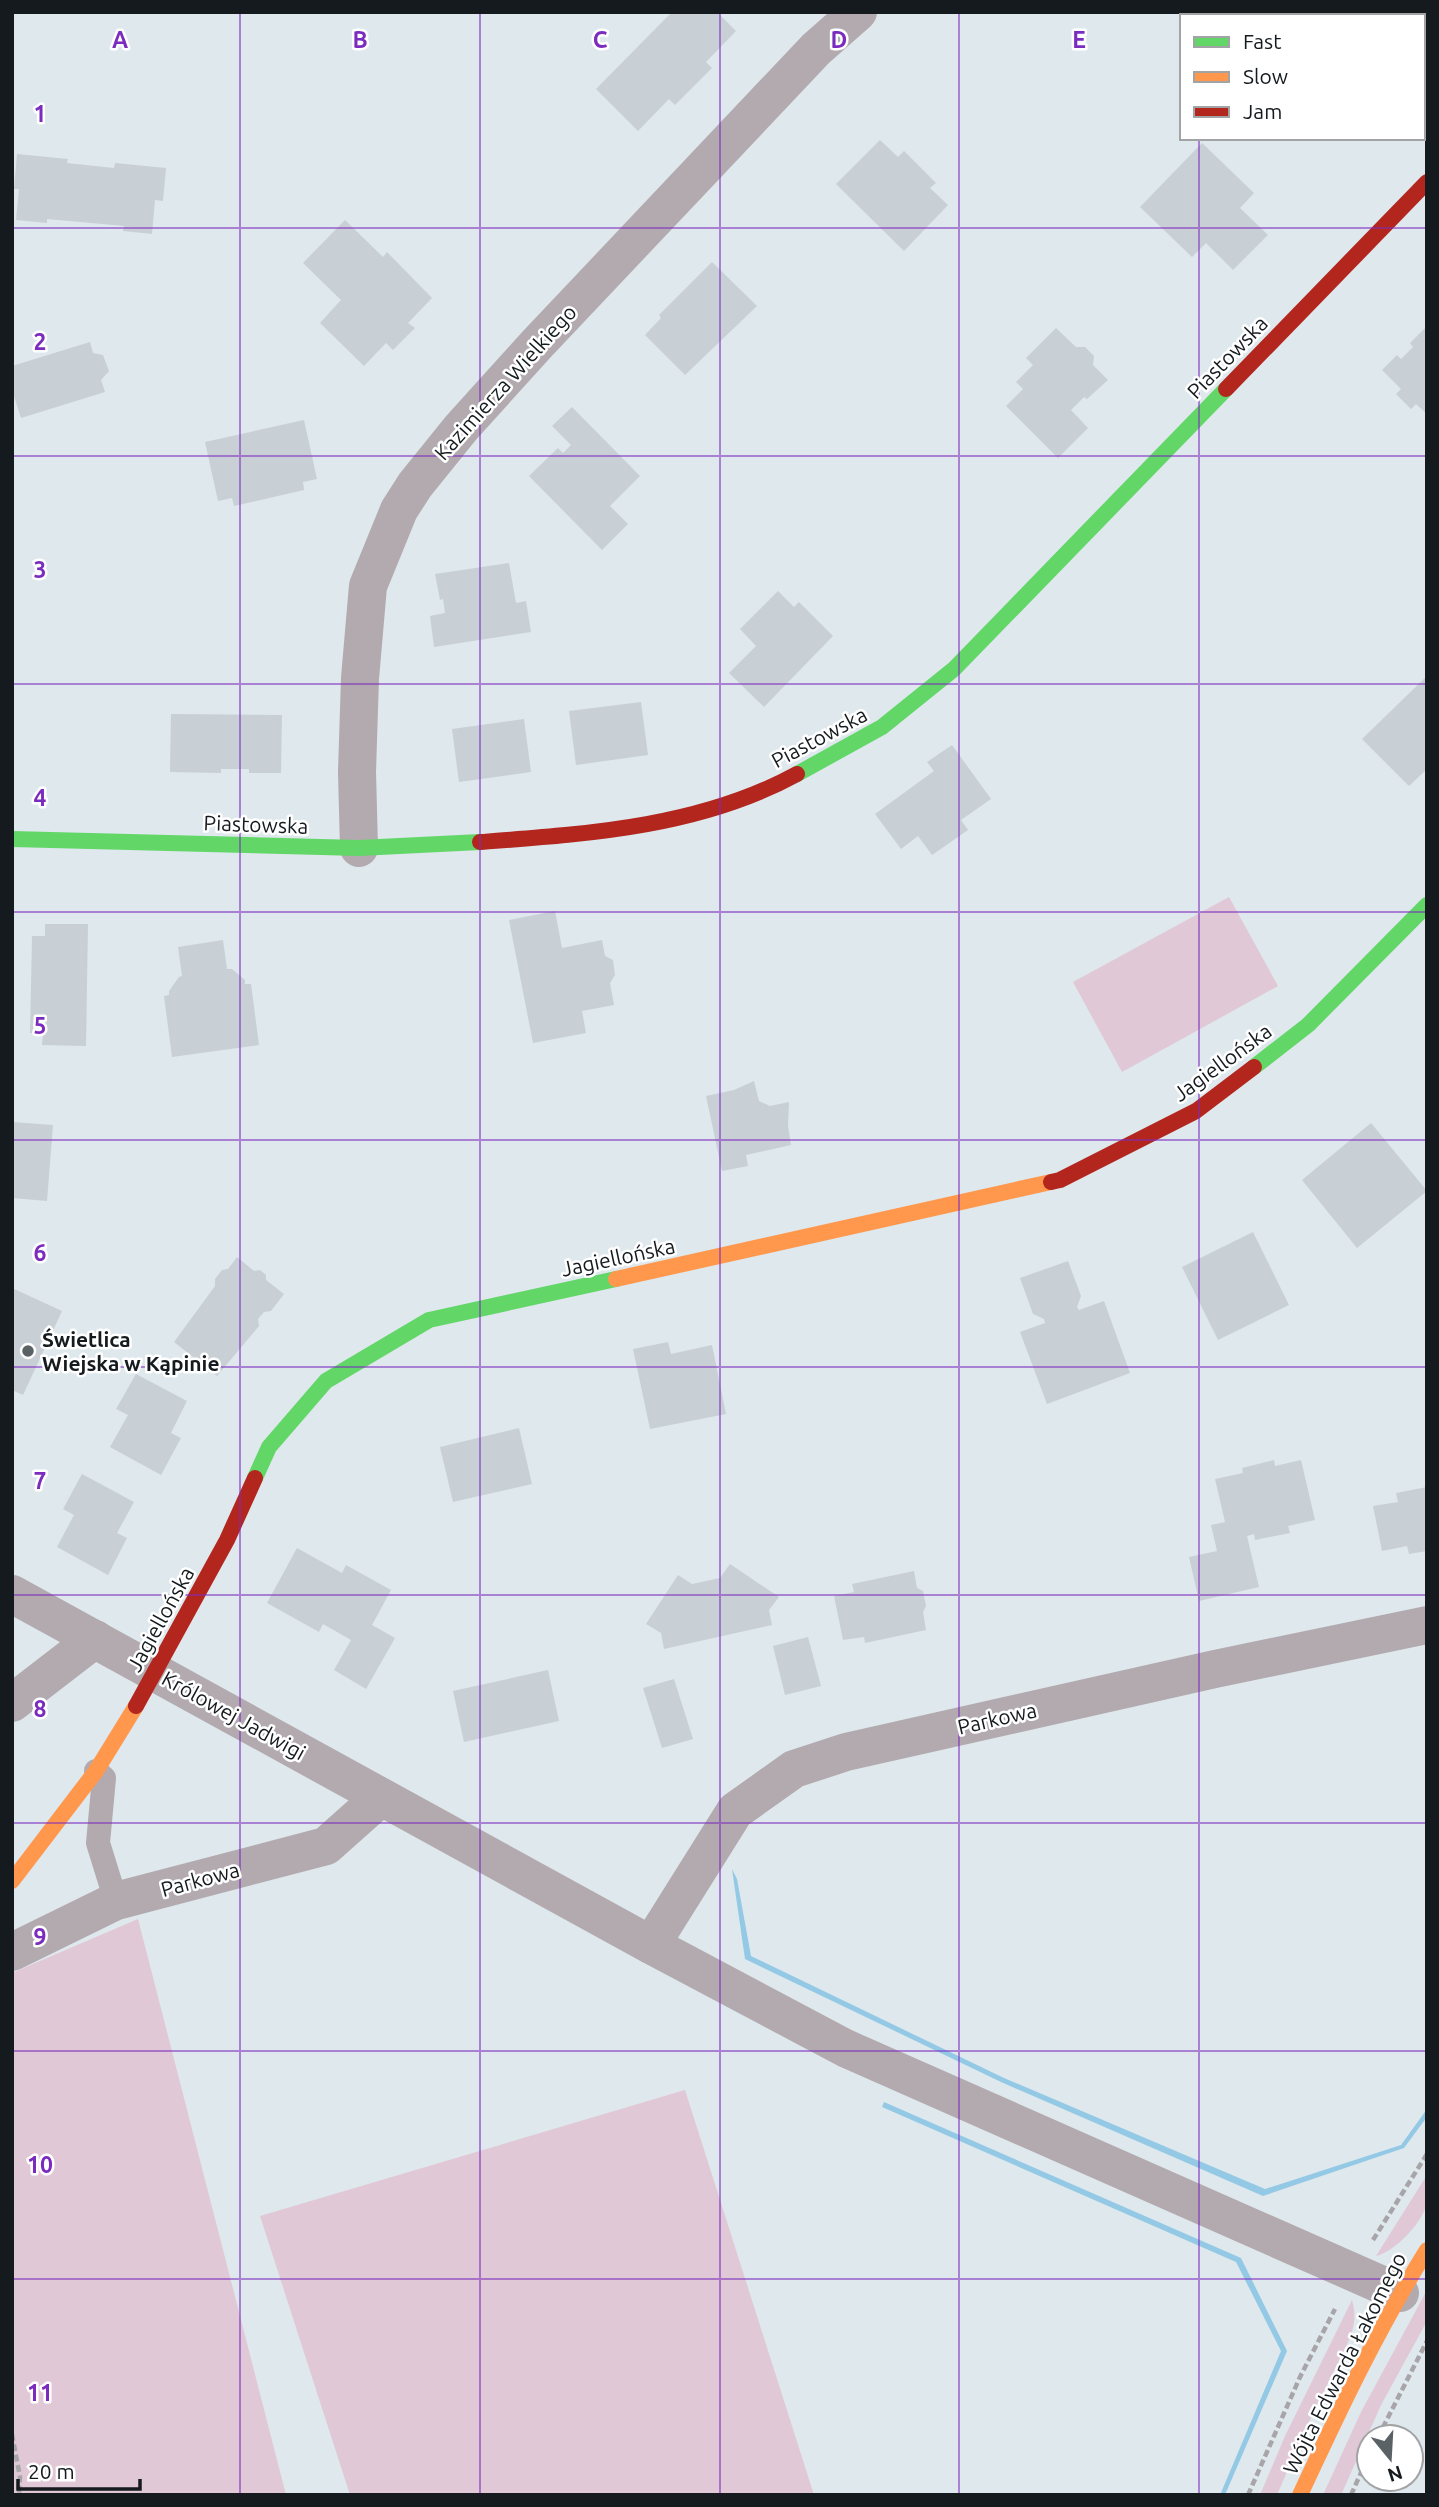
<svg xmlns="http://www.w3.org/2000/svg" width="1439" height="2507" viewBox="0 0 1439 2507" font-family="Ubuntu,sans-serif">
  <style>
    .green { fill: #e1c8d6 }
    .water { fill: #94c9e5 }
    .building { fill: #c9d0d5 }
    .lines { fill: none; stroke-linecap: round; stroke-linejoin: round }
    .path { stroke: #a8a5a9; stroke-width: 4.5; stroke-dasharray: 7 3.5; stroke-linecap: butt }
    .lane { stroke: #b2aaae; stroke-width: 24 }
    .street { stroke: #b2aaae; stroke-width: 38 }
    .fast { stroke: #63d668; stroke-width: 16 }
    .slow { stroke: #ff974d; stroke-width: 16 }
    .jam { stroke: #b3261e; stroke-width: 16 }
    .grid { fill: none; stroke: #7b2cbf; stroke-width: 2; stroke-opacity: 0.55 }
    .poi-dot { fill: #5b6266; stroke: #fff; stroke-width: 2.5 }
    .labels { text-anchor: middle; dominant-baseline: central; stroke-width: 5; stroke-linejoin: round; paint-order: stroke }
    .street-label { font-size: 21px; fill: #141a1e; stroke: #fff }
    .poi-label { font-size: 21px; font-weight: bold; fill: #141a1e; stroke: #fff; text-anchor: start }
    .grid-label { font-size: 23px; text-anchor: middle; font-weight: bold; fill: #7b2cbf; stroke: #fff; stroke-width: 5; stroke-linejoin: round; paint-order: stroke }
  </style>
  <rect width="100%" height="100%" fill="#dee8ed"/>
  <g class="green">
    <polygon points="1229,897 1278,986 1122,1072 1073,982"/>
    <polygon points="138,1919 286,2495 12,2495 12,1973"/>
    <polygon points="685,2090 814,2495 350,2495 260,2216"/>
    <path d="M1427 2175C1427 2184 1428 2194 1427 2202 1424 2221 1395 2252 1376 2256Z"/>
    <polygon points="1427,2290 1427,2321 1381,2405 1341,2495 1323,2495 1361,2412"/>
    <path d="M1352 2300C1356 2314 1355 2324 1350 2338L1305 2430 1277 2495H1260L1285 2436Z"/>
  </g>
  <g class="water">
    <polygon points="732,1869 737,1879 751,1956 1004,2078 1265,2189 1401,2145 1427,2109 1427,2117 1404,2148 1263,2196 1001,2082 745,1959"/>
    <polygon points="884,2102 1241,2258 1287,2351 1225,2495 1220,2495 1281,2351 1236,2262 882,2107"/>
  </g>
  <g class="building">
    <polygon points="672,12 717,12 736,31 706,62 712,68 675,105 669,99 638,131 596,89"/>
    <polygon points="880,140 898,157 904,151 936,183 930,188 948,205 904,251 836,184"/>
    <polygon points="1202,143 1254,193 1240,208 1268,235 1233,270 1206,243 1192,257 1140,207"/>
    <polygon points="17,154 68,159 67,163 114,168 115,163 166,168 163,201 155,200 152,234 123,231 124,226 47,219 47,223 16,220 19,189 14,189"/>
    <polygon points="345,220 383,257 387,252 432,298 408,323 415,328 393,350 386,343 364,366 320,323 341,300 303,263"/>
    <polygon points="712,262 757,306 685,375 645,335 661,318 659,315"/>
    <polygon points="1427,326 1427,414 1416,404 1411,409 1396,394 1401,389 1382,370 1397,355 1401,359 1413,347 1410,343"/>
    <polygon points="1056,328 1076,347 1085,347 1094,356 1093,365 1108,380 1087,399 1084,397 1071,410 1088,428 1058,458 1006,406 1023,389 1016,382 1033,365 1026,358"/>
    <polygon points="90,342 93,353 103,355 109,371 101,380 105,392 21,418 12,390 12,366"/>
    <polygon points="572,407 640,476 610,506 628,524 602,550 529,476 558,448 563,453 571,445 552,426"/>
    <polygon points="304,420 317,479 303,482 304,490 234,506 232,498 218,501 205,442"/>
    <polygon points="509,563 516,603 526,601 531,632 434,647 430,616 445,613 443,599 440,600 435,574"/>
    <polygon points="778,591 794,607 799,602 833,636 764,707 729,673 756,646 740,629"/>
    <polygon points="1427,676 1427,769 1409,786 1362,739"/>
    <polygon points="641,702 648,755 576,765 569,711"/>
    <polygon points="171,714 282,715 281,773 249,773 249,769 221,769 221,773 170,772"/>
    <polygon points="524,719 531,772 459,782 452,729"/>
    <polygon points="952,745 991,799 961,820 968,830 932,855 918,836 901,849 875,814 934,771 927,762"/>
    <polygon points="555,911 562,948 602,940 605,956 613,960 615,975 610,983 614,1005 582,1011 586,1033 533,1043 509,920"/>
    <polygon points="45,924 88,924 86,1046 42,1045 43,1033 30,1033 32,936 45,936"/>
    <polygon points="223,940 227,969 232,969 245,980 245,984 251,984 259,1045 172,1057 164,996 169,995 169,991 179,977 182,976 178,947"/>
    <polygon points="754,1081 759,1101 770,1106 789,1102 788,1126 791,1145 746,1155 748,1166 722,1171 706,1096 734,1090"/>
    <polygon points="12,1122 53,1125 47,1201 12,1198"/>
    <polygon points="1371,1123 1427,1191 1357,1248 1302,1180"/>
    <polygon points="1253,1232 1289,1305 1218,1340 1182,1267"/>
    <polygon points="237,1257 254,1271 260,1270 266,1275 266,1280 284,1294 271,1311 264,1312 258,1319 259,1326 217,1376 174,1342 215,1286 215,1279 222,1270 228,1269"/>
    <polygon points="1068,1261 1081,1296 1077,1307 1079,1310 1104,1301 1130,1373 1047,1404 1020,1332 1045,1323 1044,1319 1033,1314 1020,1278"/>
    <polygon points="12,1288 62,1311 23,1395 12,1390"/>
    <polygon points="668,1342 671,1354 712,1345 726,1414 650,1429 633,1349"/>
    <polygon points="136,1374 187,1401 171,1433 181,1438 161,1475 110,1447 128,1415 116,1409"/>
    <polygon points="519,1428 532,1484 453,1502 440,1447"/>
    <polygon points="1274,1460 1275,1466 1301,1460 1315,1520 1288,1526 1290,1533 1255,1540 1254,1534 1247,1536 1259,1587 1199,1601 1189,1557 1217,1551 1211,1525 1225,1522 1215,1479 1243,1473 1242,1468"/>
    <polygon points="82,1474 134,1502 117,1533 127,1538 108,1575 57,1547 74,1515 63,1509"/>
    <polygon points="1427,1487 1427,1551 1409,1554 1407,1546 1382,1551 1373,1506 1398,1502 1396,1493"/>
    <polygon points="297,1548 342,1573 346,1565 391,1590 372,1625 395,1638 366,1689 334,1670 351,1640 323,1624 319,1632 267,1603"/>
    <polygon points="730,1564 779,1597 769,1610 772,1625 664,1649 661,1633 646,1624 678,1575 692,1584 720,1578"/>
    <polygon points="914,1571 917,1588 923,1591 926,1606 923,1612 926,1630 865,1643 864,1637 843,1640 834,1596 854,1592 852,1584"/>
    <polygon points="808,1637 821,1686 785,1695 773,1646"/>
    <polygon points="548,1670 559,1721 464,1742 453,1691"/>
    <polygon points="674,1679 693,1739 662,1748 643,1688"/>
  </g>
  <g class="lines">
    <g class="path">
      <polyline points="1373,2240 1427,2154"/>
      <polyline points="12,2434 20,2477 19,2495"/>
      <polyline points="1378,2437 1427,2341"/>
      <polyline points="1248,2495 1300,2377 1335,2309"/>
      <polyline points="1351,2495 1369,2455"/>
    </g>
    <polyline class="lane" points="96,1771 104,1778 98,1843 116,1901"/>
    <g class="street">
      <polyline points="359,848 357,772 360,678 368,586 399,510 415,485 461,428 537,344 816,49 858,12"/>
      <polyline points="12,1594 651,1945 845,2048 1400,2293"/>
      <polyline points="12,1703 95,1639"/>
      <polyline points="651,1945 735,1811 794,1769 846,1752 1215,1669 1427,1625"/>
      <polyline points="12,1952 116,1901 326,1846 381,1797"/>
    </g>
    <g class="fast">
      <polyline points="797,774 882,727 954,669 1226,389"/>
      <polyline points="12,839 359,848 480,842"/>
      <polyline points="1254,1067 1308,1025 1427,905"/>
      <polyline points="255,1478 269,1447 326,1381 429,1320 616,1279"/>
    </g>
    <g class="slow">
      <polyline points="616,1279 1051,1182"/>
      <polyline points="12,1881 96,1771 136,1706"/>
      <path d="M1300 2495C1339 2411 1378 2328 1427 2250"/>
    </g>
    <g class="jam">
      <polyline points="1226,389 1427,182"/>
      <path d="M480 842C588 834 700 827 797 774"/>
      <polyline points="1051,1182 1060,1180 1196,1111 1254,1067"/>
      <polyline points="136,1706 227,1540 255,1478"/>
    </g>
  </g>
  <path class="grid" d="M240 12V2495M480 12V2495M720 12V2495M959 12V2495M1199 12V16M1199 138V2495M12 228H1427M12 456H1427M12 684H1427M12 912H1427M12 1140H1427M12 1367H1427M12 1595H1427M12 1823H1427M12 2051H1427M12 2279H1427"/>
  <circle class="poi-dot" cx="28" cy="1351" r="7"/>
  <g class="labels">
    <g class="street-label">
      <text transform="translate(1227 357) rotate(-46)">Piastowska</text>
      <text transform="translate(505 382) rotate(-48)">Kazimierza Wielkiego</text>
      <text transform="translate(819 737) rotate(-28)">Piastowska</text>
      <text transform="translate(256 824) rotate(2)">Piastowska</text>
      <text transform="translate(1222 1062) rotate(-36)">Jagiellońska</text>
      <text transform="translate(618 1257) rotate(-12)">Jagiellońska</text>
      <text transform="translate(160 1619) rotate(-61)">Jagiellońska</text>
      <text transform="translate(234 1715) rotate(29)">Królowej Jadwigi</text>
      <text transform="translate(997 1718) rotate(-13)">Parkowa</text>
      <text transform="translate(200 1879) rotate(-15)">Parkowa</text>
      <text transform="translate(1344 2363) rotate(-63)">Wójta Edwarda Łakomego</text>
    </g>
    <g class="poi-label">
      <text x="42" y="1339">Świetlica<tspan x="42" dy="24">Wiejska w Kąpinie</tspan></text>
    </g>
  </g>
  <g class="grid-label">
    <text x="120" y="48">A</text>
    <text x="360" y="48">B</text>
    <text x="600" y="48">C</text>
    <text x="839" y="48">D</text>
    <text x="1079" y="48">E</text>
    <text x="40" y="122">1</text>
    <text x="40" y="350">2</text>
    <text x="40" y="578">3</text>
    <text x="40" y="806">4</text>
    <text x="40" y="1034">5</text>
    <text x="40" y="1261">6</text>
    <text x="40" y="1489">7</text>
    <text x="40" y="1717">8</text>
    <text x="40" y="1945">9</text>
    <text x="40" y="2173">10</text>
    <text x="40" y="2401">11</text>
  </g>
  <rect width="1439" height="2507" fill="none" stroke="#141a1e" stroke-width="28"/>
  <rect x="1180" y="14" width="245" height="126" fill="#ffffff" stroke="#a1a3a5" stroke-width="2"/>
  <rect x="1194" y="37" width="35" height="10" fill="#63d668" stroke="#a1a3a5" stroke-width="2"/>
  <text x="1243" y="49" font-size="21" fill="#141a1e">Fast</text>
  <rect x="1194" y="72" width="35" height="10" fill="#ff974d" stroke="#a1a3a5" stroke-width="2"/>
  <text x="1243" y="84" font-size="21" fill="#141a1e">Slow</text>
  <rect x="1194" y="107" width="35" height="10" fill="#b3261e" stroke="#a1a3a5" stroke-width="2"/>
  <text x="1243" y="119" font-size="21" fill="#141a1e">Jam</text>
  <g transform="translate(1390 2458) rotate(162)"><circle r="33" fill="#ffffff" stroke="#a1a3a5" stroke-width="2"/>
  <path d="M0-5L12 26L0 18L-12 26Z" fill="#5b6266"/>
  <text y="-10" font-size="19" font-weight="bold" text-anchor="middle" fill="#141a1e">N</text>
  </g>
  <path d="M18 2479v10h122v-10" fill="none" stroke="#141a1e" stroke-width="3.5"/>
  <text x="28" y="2479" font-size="21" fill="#141a1e" stroke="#ffffff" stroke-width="5" paint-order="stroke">20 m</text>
</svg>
